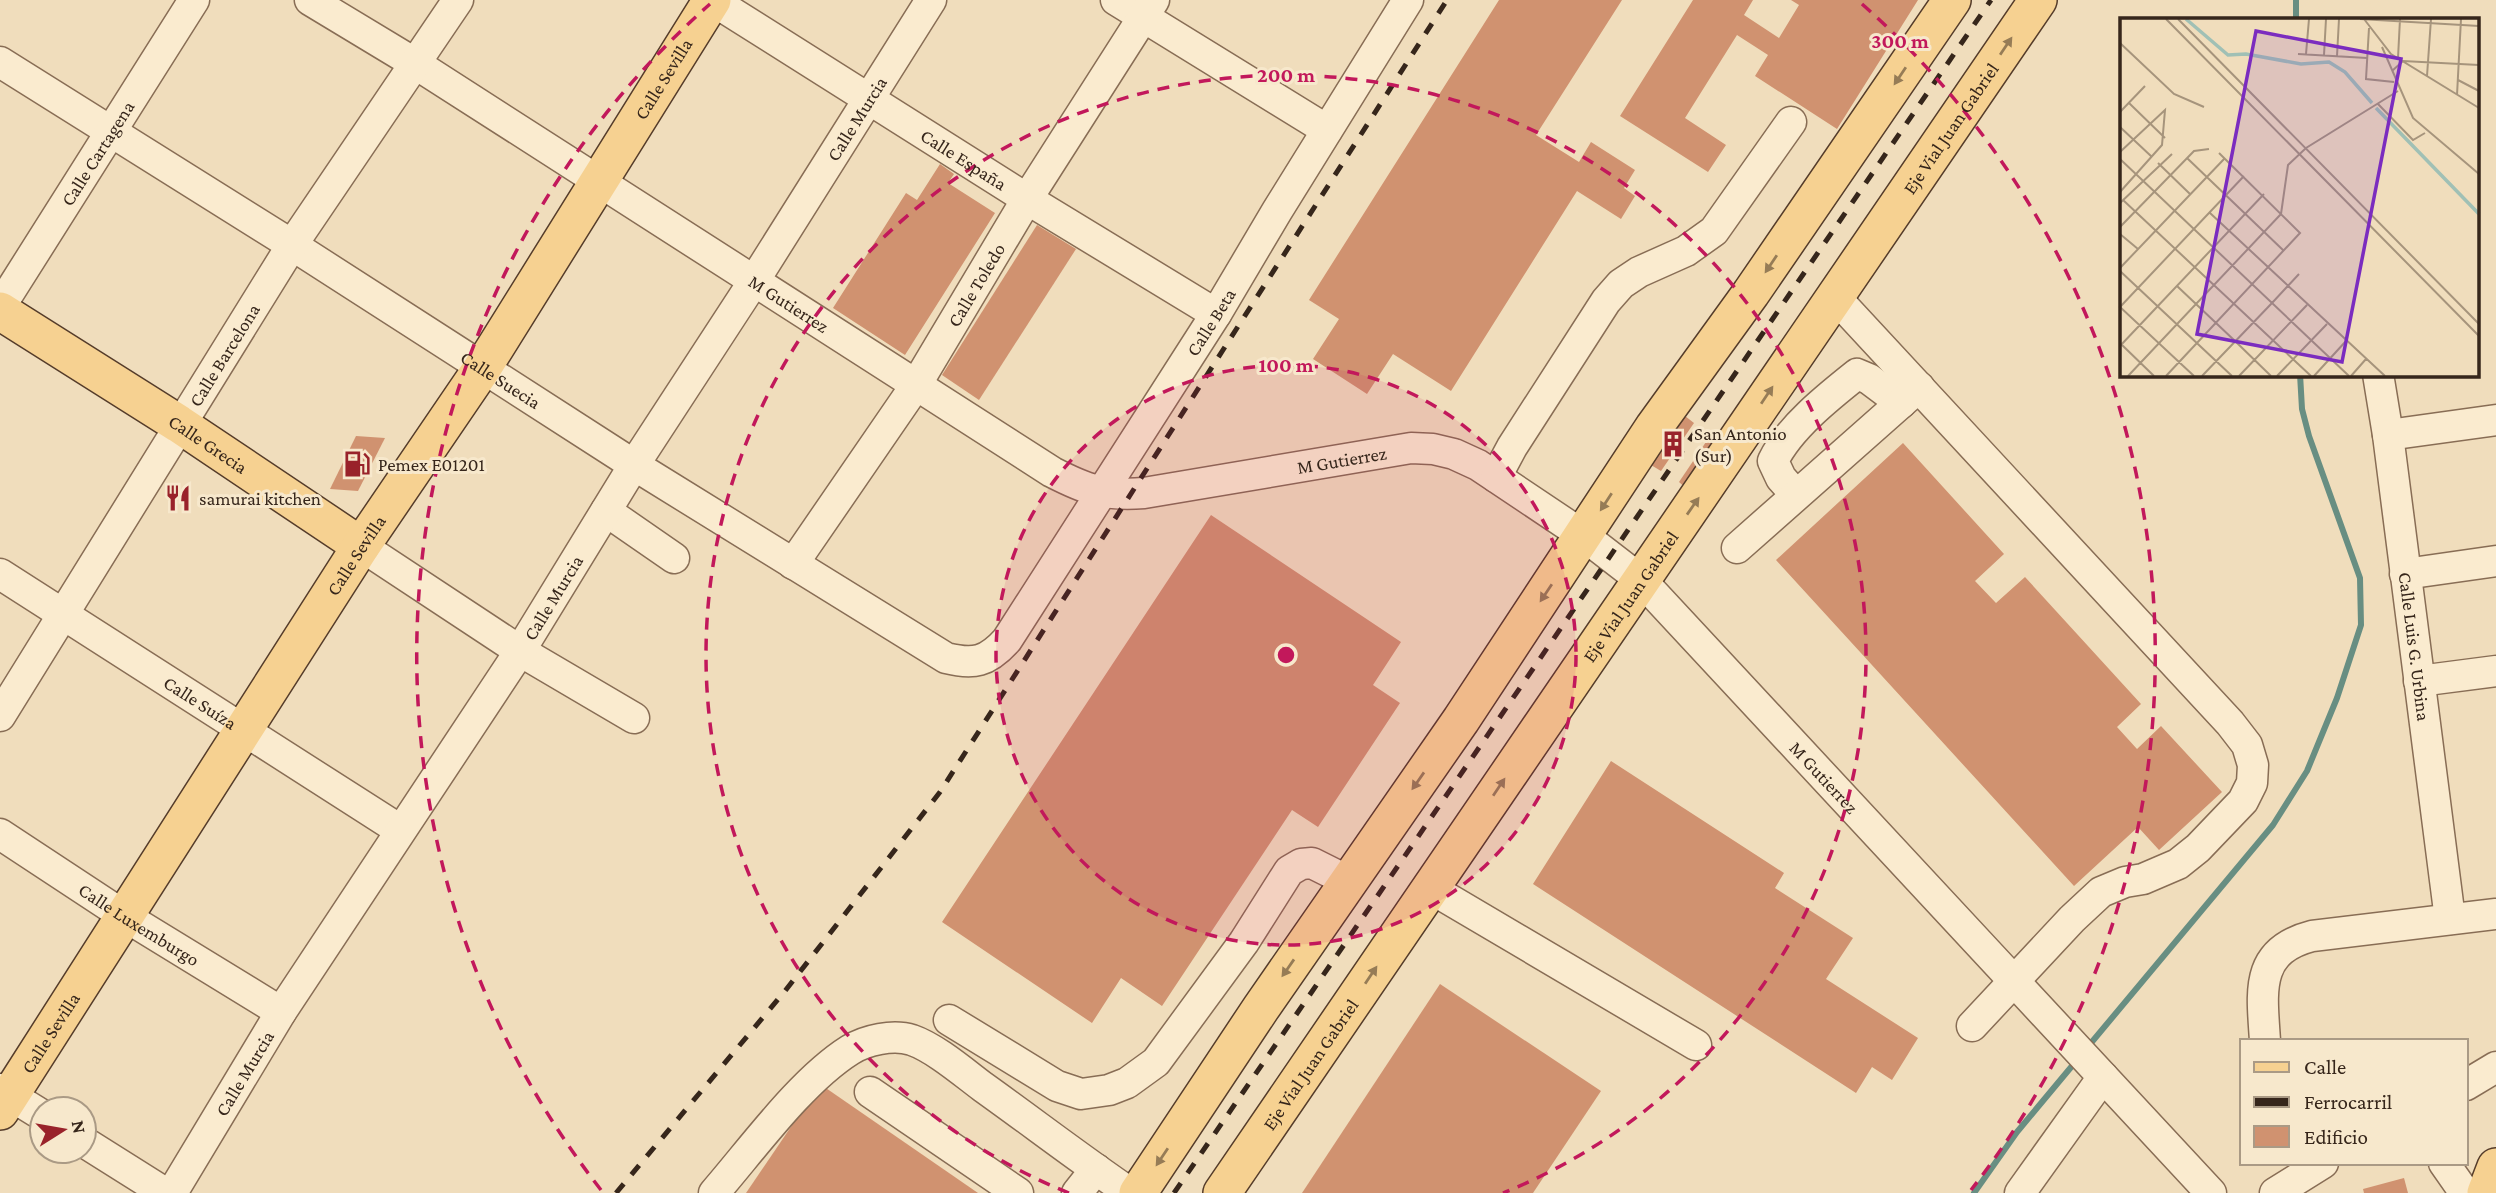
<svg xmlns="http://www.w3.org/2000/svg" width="2496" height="1193" viewBox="0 0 2496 1193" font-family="'Crimson Pro',serif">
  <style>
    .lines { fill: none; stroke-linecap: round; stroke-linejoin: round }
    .stream { stroke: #688e82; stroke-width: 6 }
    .building { fill: #d09270 }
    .minor-casing { stroke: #886d55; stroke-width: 33 }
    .major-casing { stroke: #553c2a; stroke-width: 40 }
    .minor { stroke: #faebcf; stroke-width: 30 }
    .major { stroke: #f6d191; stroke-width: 37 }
    .rail { stroke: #36261b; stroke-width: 5; stroke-dasharray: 12 12; stroke-linecap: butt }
    .oneway { fill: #967c56 }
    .ring { fill: none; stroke: #c2185b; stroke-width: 3.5; stroke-dasharray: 12 9 }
    .labels { text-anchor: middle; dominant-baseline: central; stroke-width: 6; stroke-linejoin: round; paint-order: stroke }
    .street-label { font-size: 19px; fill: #36261b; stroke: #f7e8cc }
    .poi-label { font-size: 19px; fill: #36261b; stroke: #f7e8cc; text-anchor: start }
    .inset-river { fill: none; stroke: #a0c0b5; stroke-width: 3.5 }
    .inset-road { fill: none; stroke: #a6947c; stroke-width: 2 }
    .view { fill: #7b2cbf; fill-opacity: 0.15; stroke: #7b2cbf; stroke-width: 3.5 }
    .inset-edge { fill: none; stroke: #36261b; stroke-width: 3.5 }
    .centre { fill: #c2185b; stroke: #f7e8cc; stroke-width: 3.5 }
    .ring-label { font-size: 21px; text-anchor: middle; font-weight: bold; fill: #c2185b; stroke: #f7e8cc; stroke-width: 6; stroke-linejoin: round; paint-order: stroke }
  </style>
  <rect width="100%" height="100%" fill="#f0ddbc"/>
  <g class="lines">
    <g class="stream">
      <polyline points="2296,19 2296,0"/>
      <polyline points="2086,1049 2273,825 2307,771 2337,698 2361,625 2360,578 2309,436 2302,409 2300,374"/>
      <polyline points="1974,1193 2017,1132 2077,1060"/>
    </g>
  </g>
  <g class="building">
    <polygon points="1499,0 1622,0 1536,135 1579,162 1591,142 1635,170 1624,188 1635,196 1621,219 1577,191 1451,391 1393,354 1367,394 1313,359 1339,319 1309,300"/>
    <polygon points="1693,0 1753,0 1744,15 1779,38 1799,5 1791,0 1918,0 1837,129 1755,76 1768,55 1737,35 1685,118 1726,145 1708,172 1620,116"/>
    <polygon points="940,164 954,174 948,183 995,213 905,355 833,308 906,193 917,200"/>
    <polygon points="1037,225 1076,249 979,400 942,375"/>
    <polygon points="1685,416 1694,423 1661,471 1651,465"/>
    <polygon points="1712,433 1722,440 1688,490 1679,482"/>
    <polygon points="356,436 385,438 358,491 330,489"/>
    <polygon points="1903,443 2004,554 1975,581 1996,603 2025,577 2141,704 2117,727 2137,749 2161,726 2222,792 2159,850 2138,827 2074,886 1776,560"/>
    <polygon points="1211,515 1401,642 1373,685 1400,703 1318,827 1292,810 1162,1006 1121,978 1092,1023 942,922"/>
    <polygon points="1611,761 1784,873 1775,888 1853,938 1826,979 1918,1038 1892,1080 1872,1067 1856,1093 1533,884"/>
    <polygon points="1440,984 1601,1091 1533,1193 1302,1193"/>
    <polygon points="820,1084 978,1193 746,1193"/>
    <polygon points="2404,1178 2408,1193 2364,1193 2363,1189"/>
  </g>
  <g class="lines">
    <g class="minor-casing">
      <g id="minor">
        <path id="s1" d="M310 0 416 64 1052 472C1087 490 1104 496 1144 493L1411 448 1433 449 1454 454 1478 465 1584 536 1641 580 2211 1193"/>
        <path id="s2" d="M712 0 1027 199 1216 314"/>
        <polyline points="1116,0 1327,130"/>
        <path id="s3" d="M0 62 292 245 634 465 946 658C974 665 987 662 1007 640L1216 314 1277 211 1408 0"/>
        <polyline points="1834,296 2230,723 2247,745 2253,765 2252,783 2243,801 2198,848 2178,864 2143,879 2125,882 2101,892 2072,919 1972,1026"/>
        <path id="s4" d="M0 307 194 0"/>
        <path id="s5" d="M2378 374 2388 435 2450 919"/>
        <polyline points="2388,435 2496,420"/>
        <polyline points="1496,477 1512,447 1606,301 1621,284 1639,272 1686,251 1714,231 1791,122"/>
        <path d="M1796 495 1781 478 1773 461C1789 428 1828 397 1857 374L1869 379 1901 403"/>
        <polyline points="606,511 674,558"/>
        <polyline points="361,546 520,651 634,718"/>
        <polyline points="1737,548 1919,387"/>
        <path id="s6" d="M793 564 916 385 1027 199 1154 0"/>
        <path id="s7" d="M0 574 400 830"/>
        <polyline points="2405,574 2496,561"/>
        <polyline points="2419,681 2496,671"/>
        <path id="s8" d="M0 716 292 245 458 0"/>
        <path id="s9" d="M0 834 126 917 281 1012"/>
        <polyline points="1430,888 1696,1045"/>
        <polyline points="949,1020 1057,1086 1081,1094 1109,1090 1127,1083 1156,1062 1244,942 1289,871 1301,864 1312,863 1348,881"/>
        <path d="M2265 1041C2262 992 2254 951 2312 936L2496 914"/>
        <polyline points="2466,1085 2496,1067"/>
        <polyline points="0,1089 42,1115"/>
        <polyline points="870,1092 1018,1193"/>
        <polyline points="84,1142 165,1193"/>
        <polyline points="2444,1163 2465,1193"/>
        <path id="s10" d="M172 1193 281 1012 520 651 634 465 754 281 931 0"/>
        <path d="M714 1193C753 1148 801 1081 850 1050 866 1040 893 1034 912 1040 935 1048 963 1072 983 1087 1032 1122 1080 1159 1130 1193"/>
        <polyline points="1077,1193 1096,1169"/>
        <polyline points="2020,1193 2103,1077"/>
        <polyline points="2275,1193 2323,1163"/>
      </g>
    </g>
    <g class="major-casing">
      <g id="major">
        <path id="s11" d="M0 311 179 424 361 546"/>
        <path id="s12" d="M0 1111 361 546 483 367 712 0"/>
        <polyline points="1138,1193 1261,1008 1461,720 1654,427 1751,293 1952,0"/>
        <path id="s13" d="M1222 1193 2038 0"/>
        <polyline points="2486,1193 2496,1167"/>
      </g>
    </g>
    <use href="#minor" class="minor"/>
    <use href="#major" class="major"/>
    <g class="rail">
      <polyline points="616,1193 785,991 940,792 1447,0"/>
      <polyline points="1174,1193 1991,0"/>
    </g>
  </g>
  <defs><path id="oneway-solid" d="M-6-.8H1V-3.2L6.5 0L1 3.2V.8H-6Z" transform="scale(1.75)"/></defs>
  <g class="oneway">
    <use href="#oneway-solid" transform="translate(2006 46) rotate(-56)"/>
    <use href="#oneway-solid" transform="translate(1900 76) rotate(124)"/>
    <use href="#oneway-solid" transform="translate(1771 264) rotate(124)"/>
    <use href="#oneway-solid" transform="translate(1767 395) rotate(-56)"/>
    <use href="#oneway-solid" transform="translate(1606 502) rotate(123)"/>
    <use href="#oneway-solid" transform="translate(1693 506) rotate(-55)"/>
    <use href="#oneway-solid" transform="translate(1546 593) rotate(124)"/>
    <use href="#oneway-solid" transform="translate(1418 781) rotate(125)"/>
    <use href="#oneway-solid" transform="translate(1499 787) rotate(-56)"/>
    <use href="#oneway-solid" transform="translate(1288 968) rotate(125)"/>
    <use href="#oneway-solid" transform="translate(1371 975) rotate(-56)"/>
    <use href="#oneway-solid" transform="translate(1162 1157) rotate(124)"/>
  </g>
  <circle cx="1286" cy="655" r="290" fill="#c2185b" fill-opacity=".12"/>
  <g class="ring">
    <circle cx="1286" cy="655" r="290"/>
    <path d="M1069 1193A580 580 0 1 1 1503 1193"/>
    <path d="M601 1190A869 869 0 0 1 710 4M1862 4A869 869 0 0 1 1971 1190"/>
  </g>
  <defs>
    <g id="building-bare" transform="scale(2.1)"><path d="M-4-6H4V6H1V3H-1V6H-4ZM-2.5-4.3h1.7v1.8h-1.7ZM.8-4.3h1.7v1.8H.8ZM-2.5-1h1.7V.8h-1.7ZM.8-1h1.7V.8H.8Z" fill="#99222a" stroke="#f7e8cc" stroke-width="2.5" paint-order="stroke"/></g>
    <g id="fuel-bare" transform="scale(2.1)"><path d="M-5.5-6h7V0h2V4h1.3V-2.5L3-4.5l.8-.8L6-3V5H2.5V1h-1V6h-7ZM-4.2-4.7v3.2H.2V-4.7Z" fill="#99222a" stroke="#f7e8cc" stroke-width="2.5" paint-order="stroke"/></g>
    <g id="restaurant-bare" transform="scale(2.1)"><path d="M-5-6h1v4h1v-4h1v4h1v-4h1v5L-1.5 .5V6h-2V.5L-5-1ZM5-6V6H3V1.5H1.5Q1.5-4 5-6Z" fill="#99222a" stroke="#f7e8cc" stroke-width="2.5" paint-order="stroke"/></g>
  </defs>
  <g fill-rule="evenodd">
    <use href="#building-bare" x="1673" y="444"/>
    <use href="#fuel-bare" x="357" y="464"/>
    <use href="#restaurant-bare" x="178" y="498"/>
  </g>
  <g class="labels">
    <g class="street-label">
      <text stroke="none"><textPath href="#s12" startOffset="1227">Calle Sevilla</textPath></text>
      <text stroke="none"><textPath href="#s10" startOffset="1274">Calle Murcia</textPath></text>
      <text stroke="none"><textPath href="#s13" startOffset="1290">Eje Vial Juan Gabriel</textPath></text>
      <text stroke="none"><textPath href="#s4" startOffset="182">Calle Cartagena</textPath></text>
      <text stroke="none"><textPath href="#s2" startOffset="298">Calle España</textPath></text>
      <text stroke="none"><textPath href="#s6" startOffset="334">Calle Toledo</textPath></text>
      <text stroke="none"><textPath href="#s1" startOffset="567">M Gutierrez</textPath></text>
      <text stroke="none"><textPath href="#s3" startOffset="1564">Calle Beta</textPath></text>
      <text stroke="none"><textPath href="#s8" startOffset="425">Calle Barcelona</textPath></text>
      <text stroke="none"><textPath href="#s3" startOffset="593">Calle Suecia</textPath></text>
      <text stroke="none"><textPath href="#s11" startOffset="247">Calle Grecia</textPath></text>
      <text stroke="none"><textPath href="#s1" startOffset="1176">M Gutierrez</textPath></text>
      <text stroke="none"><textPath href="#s12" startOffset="660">Calle Sevilla</textPath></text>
      <text stroke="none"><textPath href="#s10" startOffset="707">Calle Murcia</textPath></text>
      <text stroke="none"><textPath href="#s13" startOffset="723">Eje Vial Juan Gabriel</textPath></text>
      <text stroke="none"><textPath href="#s5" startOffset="275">Calle Luis G. Urbina</textPath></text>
      <text stroke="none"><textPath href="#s7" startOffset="238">Calle Suíza</textPath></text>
      <text stroke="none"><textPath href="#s1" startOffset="1785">M Gutierrez</textPath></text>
      <text stroke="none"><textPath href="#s9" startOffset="166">Calle Luxemburgo</textPath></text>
      <text stroke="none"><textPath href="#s12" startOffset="93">Calle Sevilla</textPath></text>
      <text stroke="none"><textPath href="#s13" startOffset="156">Eje Vial Juan Gabriel</textPath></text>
      <text stroke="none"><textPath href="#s10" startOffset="140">Calle Murcia</textPath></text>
    </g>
    <g class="poi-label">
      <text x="1694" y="433">San Antonio<tspan x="1694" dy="22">(Sur)</tspan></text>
      <text x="378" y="464">Pemex E01201</text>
      <text x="199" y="498">samurai kitchen</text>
    </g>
  </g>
  <g transform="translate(2120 18)">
    <rect width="359" height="359" fill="#f0ddbc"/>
    <path class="inset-river" d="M66 1 108 37 126 36 181 46 209 44 225 54 252 85M256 90 359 196"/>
    <path class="inset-road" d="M46 1 359 318M58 1 359 306M240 1 359 8M244 1 271 36 359 90M249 10 246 61 274 64M0 25 54 76 84 89M262 29 293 100 359 156M178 36 247 40M186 36 189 1M204 37 206 1M217 38 219 1M278 40 280 1M272 53 283 43 359 47M307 58 311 1M338 62 359 73M337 77 341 1M9 85 45 120M258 86 293 122 305 115M0 94 25 68M0 109 32 139M0 134 45 92 42 127 0 174M67 140 164 233M0 141 229 358M38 145 70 176M3 182 191 358M0 185 52 136M90 195 265 358M0 209 74 133 89 131M0 216 18 231M0 250 105 140M0 253 112 358M57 268 115 323M152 285 179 256M115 323 151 358M1 326 34 358M0 328 144 176M8 358 161 196 168 147 186 130 278 73M46 358 180 215 99 135M74 358 0 289 124 158M82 358 152 285M119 358 187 287M157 358 207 306M194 358 226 323M231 358 246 341"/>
    <path class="view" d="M136 13 281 41 222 344 77 316Z"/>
    <rect width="359" height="359" class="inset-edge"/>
  </g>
  <circle cx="1286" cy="655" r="10" class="centre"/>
  <g class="ring-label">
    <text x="1900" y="48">300 m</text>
    <text x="1286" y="82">200 m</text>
    <text x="1286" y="372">100 m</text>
  </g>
  <rect x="2240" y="1039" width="228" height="126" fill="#f7e8cc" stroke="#aa9a85" stroke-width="2"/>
  <rect x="2254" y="1062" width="35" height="10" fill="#f6d191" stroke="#aa9a85" stroke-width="2"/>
  <text x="2304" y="1074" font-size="21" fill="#36261b">Calle</text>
  <rect x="2254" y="1097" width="35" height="10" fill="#36261b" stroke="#aa9a85" stroke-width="2"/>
  <text x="2304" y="1109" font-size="21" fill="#36261b">Ferrocarril</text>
  <rect x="2254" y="1126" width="35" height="21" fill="#d09270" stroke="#aa9a85" stroke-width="2"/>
  <text x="2304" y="1144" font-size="21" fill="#36261b">Edificio</text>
  <g transform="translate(63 1130) rotate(79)"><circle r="33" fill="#f7e8cc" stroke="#aa9a85" stroke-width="2"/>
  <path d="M0-5L12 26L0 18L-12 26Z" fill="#99222a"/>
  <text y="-10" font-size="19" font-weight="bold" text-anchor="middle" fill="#36261b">N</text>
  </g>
</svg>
